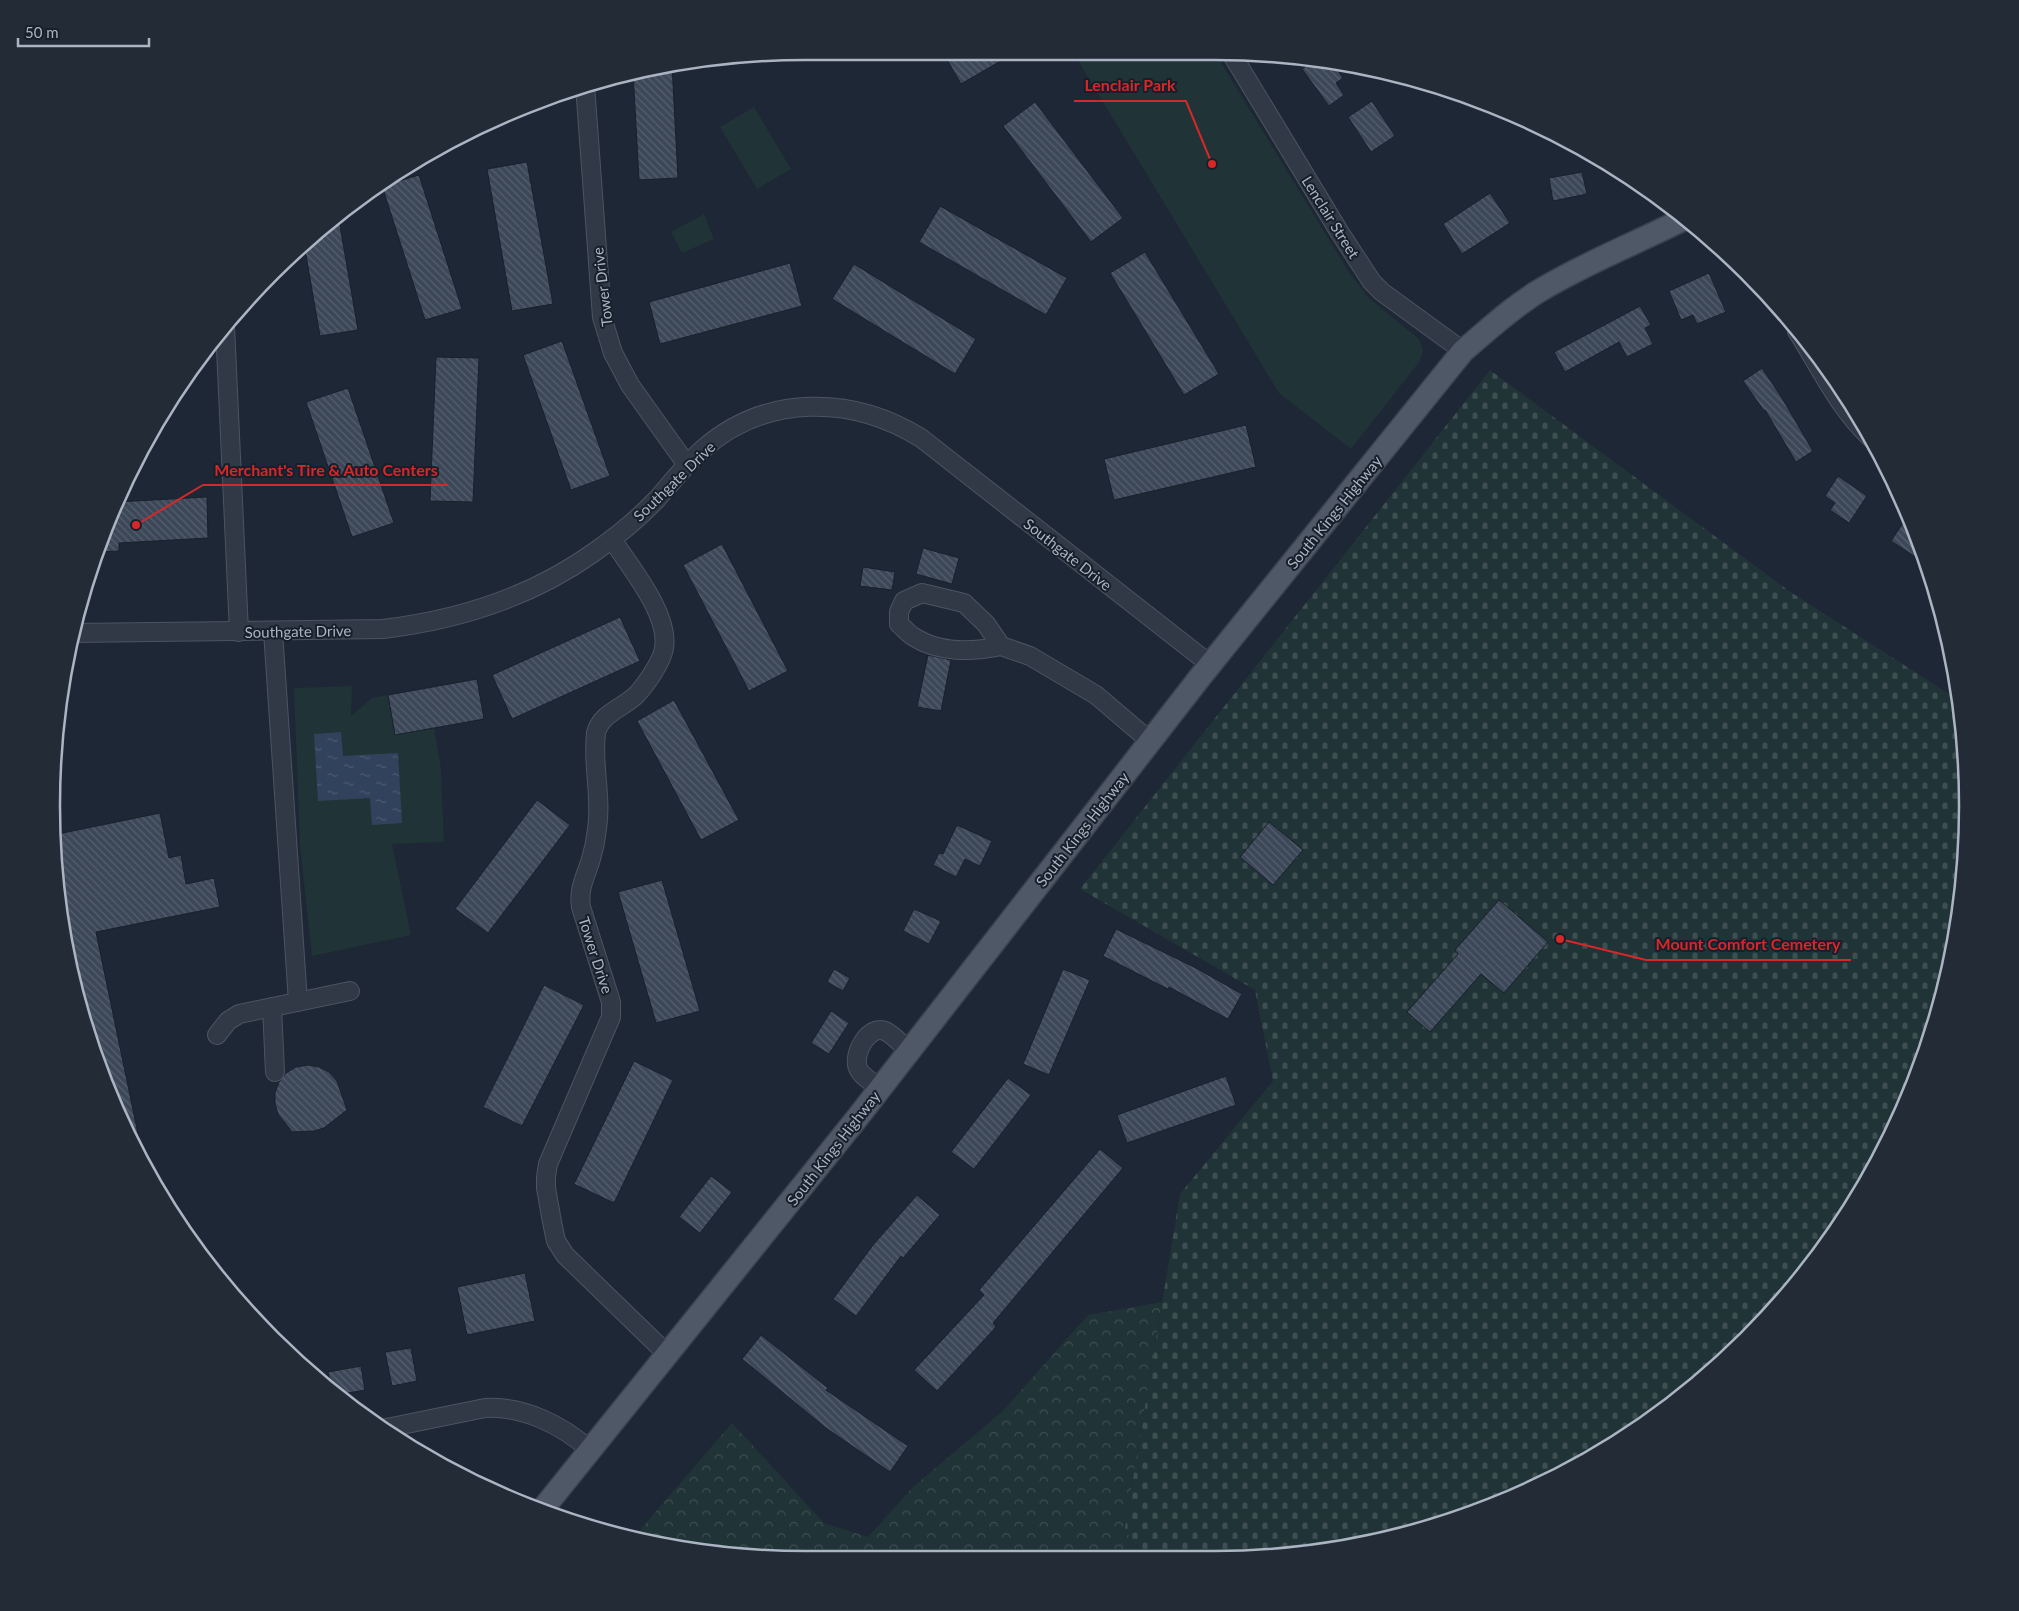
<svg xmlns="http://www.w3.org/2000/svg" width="2019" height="1611" viewBox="0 0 2019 1611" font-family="Lato,sans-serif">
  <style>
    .forest { fill: url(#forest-crowns) }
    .cemetery { fill: url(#cemetery-stones) }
    .green { fill: #203336 }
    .water { fill: url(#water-ripples) }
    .building { fill: url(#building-back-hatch); stroke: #19202c }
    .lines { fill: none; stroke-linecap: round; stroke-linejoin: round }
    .minor-casing { stroke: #4c5461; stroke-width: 20 }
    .major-casing { stroke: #3b424f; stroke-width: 25 }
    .minor { stroke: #313946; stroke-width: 18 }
    .major { stroke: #4f5866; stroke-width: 22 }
    .labels { text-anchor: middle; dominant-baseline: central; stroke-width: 4; stroke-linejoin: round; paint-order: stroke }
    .street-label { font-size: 15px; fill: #abb4c3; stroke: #171f2a }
    .rim { fill: none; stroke: #abb4c3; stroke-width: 2.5 }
    .leader { fill: none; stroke: #d62828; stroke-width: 2 }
    .callout-dot { fill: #d62828; stroke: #171f2a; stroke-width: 2 }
    .callout-label { font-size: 16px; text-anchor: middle; font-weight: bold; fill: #d62828; stroke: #171f2a; stroke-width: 4; stroke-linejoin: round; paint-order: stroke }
  </style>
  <defs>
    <pattern id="forest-crowns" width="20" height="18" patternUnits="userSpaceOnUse" patternTransform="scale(1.25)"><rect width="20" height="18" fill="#203336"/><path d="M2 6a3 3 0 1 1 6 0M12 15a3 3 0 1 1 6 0" fill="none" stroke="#3e4e51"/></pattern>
    <pattern id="cemetery-stones" width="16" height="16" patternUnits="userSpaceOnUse" patternTransform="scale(1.25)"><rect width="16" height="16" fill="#203336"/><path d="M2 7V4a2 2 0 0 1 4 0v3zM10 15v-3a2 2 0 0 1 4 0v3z" fill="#3e4e51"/></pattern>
    <pattern id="water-ripples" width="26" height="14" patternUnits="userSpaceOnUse" patternTransform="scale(1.25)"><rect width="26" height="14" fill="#31425d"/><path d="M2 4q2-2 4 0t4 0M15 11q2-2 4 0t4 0" fill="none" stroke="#4c5b73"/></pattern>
    <pattern id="building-back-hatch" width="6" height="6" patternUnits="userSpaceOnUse" patternTransform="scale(1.25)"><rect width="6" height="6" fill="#3c4758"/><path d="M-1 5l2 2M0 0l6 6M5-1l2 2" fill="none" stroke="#565f6e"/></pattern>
  </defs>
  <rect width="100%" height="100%" fill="#1e2735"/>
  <polygon class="forest" points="1162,1302 1125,1528 1141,1559 805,1560 659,1545 633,1538 732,1423 824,1523 868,1537 913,1487 1003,1411 1088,1315"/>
  <polygon class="cemetery" points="1490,370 1789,591 1960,701 1966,855 1942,1001 1890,1139 1812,1265 1711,1373 1590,1459 1502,1502 1409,1534 1263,1558 1141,1559 1125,1528 1180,1194 1273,1081 1255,990 1080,889"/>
  <g class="green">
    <polygon points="1215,53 1350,274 1369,298 1419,339 1423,350 1420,361 1351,449 1279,393 1074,54"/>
    <polygon points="754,107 791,169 757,189 720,127"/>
    <polygon points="704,214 714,239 682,253 671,232"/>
    <polygon points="352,686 351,716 372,698 388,695 395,735 434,728 441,769 444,842 392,844 411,935 312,956 300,846 294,688"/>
  </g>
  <polygon class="water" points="341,732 343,756 398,753 402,823 372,825 370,798 318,801 314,734"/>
  <g class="building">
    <polygon points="1011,55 961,84 945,56"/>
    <polygon points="1316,60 1332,62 1343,78 1336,83 1344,95 1329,106 1302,69"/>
    <polygon points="672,65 678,178 639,180 633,72"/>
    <polygon points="1372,101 1395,136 1371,152 1348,117"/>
    <polygon points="1035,102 1123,218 1091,242 1003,126"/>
    <polygon points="527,162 553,304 512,311 487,169"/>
    <polygon points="1582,172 1587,194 1553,201 1549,178"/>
    <polygon points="419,175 462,309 425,320 382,186"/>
    <polygon points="1490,193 1510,223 1462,254 1443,224"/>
    <polygon points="940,206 1067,278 1046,315 919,242"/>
    <polygon points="338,214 358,330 320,336 304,244"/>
    <polygon points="1145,252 1219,374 1184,395 1110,273"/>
    <polygon points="790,263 802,306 660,344 649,302"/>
    <polygon points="854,264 976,339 955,374 832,299"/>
    <polygon points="1709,273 1726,312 1697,324 1693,315 1681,320 1669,291"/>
    <polygon points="1640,306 1651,325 1645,328 1653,344 1627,357 1619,342 1565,372 1554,352"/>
    <polygon points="562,341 610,476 571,490 523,355"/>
    <polygon points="436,357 479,358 473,502 430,501"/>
    <polygon points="1762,368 1782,398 1813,451 1796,462 1765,410 1764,411 1743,381"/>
    <polygon points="348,388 394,523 352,537 306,402"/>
    <polygon points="1246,425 1256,467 1114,500 1104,459"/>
    <polygon points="1838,476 1867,496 1849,523 1830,510 1835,503 1825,496"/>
    <polygon points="207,497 208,538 119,543 119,551 97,552 109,517 116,502"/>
    <polygon points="1907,517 1928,563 1928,565 1891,541"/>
    <polygon points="722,544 788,671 749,691 683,565"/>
    <polygon points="923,548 959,558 952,584 916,574"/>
    <polygon points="863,567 895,572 892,590 860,586"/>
    <polygon points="620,617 640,661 512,719 492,675"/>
    <polygon points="928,655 951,660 941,711 917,707"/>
    <polygon points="477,679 484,719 395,735 388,695"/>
    <polygon points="674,700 739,820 701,840 637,721"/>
    <polygon points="537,800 570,825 488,933 455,909"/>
    <polygon points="160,813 169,858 181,855 186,884 214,878 220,907 96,932 141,1148 136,1150 109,1094 77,1000 58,904 53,835"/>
    <polygon points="1269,822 1303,850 1273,885 1240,857"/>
    <polygon points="957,825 992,841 980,866 965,859 956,877 933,865 939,853 943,854"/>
    <polygon points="662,880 700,1011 656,1023 618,892"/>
    <polygon points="1499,900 1548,942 1504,993 1481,974 1430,1032 1407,1012 1458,954 1455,950"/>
    <polygon points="914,909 941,921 929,944 903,931"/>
    <polygon points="1116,929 1196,968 1242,994 1228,1019 1169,987 1168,989 1103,956"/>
    <polygon points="834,969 850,978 843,991 827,982"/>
    <polygon points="1063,969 1090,980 1049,1075 1023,1064"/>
    <polygon points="544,985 584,1005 522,1126 483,1107"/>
    <polygon points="831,1011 849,1023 829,1054 811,1043"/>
    <polygon points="634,1061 673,1080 614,1203 574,1184"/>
    <polygon points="308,1065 319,1067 329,1072 337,1081 347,1110 324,1128 314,1131 292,1132 278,1114 275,1104 275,1093 279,1082 286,1073 296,1067"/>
    <polygon points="1226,1076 1236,1105 1127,1143 1117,1115"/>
    <polygon points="1008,1078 1031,1095 974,1169 951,1152"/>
    <polygon points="1100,1149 1123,1168 993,1323 996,1327 937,1391 914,1370 984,1295 979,1290"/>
    <polygon points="711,1176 732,1192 700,1233 679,1217"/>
    <polygon points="917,1195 940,1215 903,1258 901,1256 856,1316 833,1299 873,1245"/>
    <polygon points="525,1273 535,1321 467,1335 457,1287"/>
    <polygon points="761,1335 828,1388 826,1390 908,1446 890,1472 826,1428 742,1359"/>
    <polygon points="411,1348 417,1381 392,1386 385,1352"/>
    <polygon points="361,1366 365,1390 337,1395 332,1391 328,1372"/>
  </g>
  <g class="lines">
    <g class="minor-casing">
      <g id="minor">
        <polyline points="1231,53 1340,233 1372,282 1382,292 1463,351"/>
        <polyline points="585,85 602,317 613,353 630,385 687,465"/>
        <polyline points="225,326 239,632"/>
        <path d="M1797 331C1820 367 1839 409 1871 438"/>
        <path d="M612 539C629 566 670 614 664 648 663 657 656 668 651 676 646 683 641 691 634 697 621 708 600 715 596 733 592 764 602 797 597 829 596 838 594 849 591 859 586 876 578 888 581 907L611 1002V1017L548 1164 546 1177V1188L552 1222 556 1241 565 1255 668 1355"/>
        <polyline points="273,631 298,1002"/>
        <path d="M72 633 383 629C458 620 531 597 593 553 616 537 638 519 657 499 672 482 686 464 703 449 766 394 852 395 921 438L1211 665"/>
        <path d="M1001 646C973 652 939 653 914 637 908 634 904 628 899 624V612L904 601 922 593 964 603 986 624 1001 646 1030 656 1096 695 1150 741"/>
        <polyline points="272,1007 275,1072"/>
        <polyline points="217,1035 228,1021 239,1014 350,991"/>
        <path d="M880 1088C873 1083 861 1076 858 1068 852 1054 869 1024 885 1031 894 1035 902 1045 909 1051"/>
        <path d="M382 1429 485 1408C524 1406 562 1425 590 1450"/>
      </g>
    </g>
    <g class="major-casing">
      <path id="major" d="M542 1510 858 1117 1201 676 1463 351C1488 330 1511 308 1539 291 1585 263 1636 243 1684 219"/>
    </g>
    <use href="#minor" class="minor"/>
    <use href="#major" class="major"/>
  </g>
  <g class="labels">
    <g class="street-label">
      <text transform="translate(1331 217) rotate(58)">Lenclair Street</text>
      <text transform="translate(602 287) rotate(-97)">Tower Drive</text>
      <text transform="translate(674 481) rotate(-44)">Southgate Drive</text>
      <text transform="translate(1334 512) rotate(-51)">South Kings Highway</text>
      <text transform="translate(1068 554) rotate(38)">Southgate Drive</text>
      <text transform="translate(298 631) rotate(-1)">Southgate Drive</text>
      <text transform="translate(1082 829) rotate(-52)">South Kings Highway</text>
      <text transform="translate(596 955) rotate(72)">Tower Drive</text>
      <text transform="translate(833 1148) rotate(-52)">South Kings Highway</text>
    </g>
  </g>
  <path d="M0 0H2019V1611H0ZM805 60H1214A745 745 0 0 1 1959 805V806A745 745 0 0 1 1214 1551H805A745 745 0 0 1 60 806V805A745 745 0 0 1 805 60Z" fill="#232b36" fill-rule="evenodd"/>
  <path class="rim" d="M805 60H1214A745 745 0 0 1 1959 805V806A745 745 0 0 1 1214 1551H805A745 745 0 0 1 60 806V805A745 745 0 0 1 805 60Z"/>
  <path class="leader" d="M1212 164L1186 101H1074M136 525L203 485H448M1560 939L1646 960H1851"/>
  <g class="callout-dot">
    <circle cx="1212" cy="164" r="5"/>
    <circle cx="136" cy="525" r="5"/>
    <circle cx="1560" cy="939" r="5"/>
  </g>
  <g class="callout-label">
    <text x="1130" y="91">Lenclair Park</text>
    <text x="326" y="476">Merchant's Tire &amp; Auto Centers</text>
    <text x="1748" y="950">Mount Comfort Cemetery</text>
  </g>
  <path d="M18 38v8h131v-8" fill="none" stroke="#abb4c3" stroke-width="2.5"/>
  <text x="25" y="38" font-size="15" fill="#abb4c3" stroke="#171f2a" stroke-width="4" paint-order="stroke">50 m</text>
</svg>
